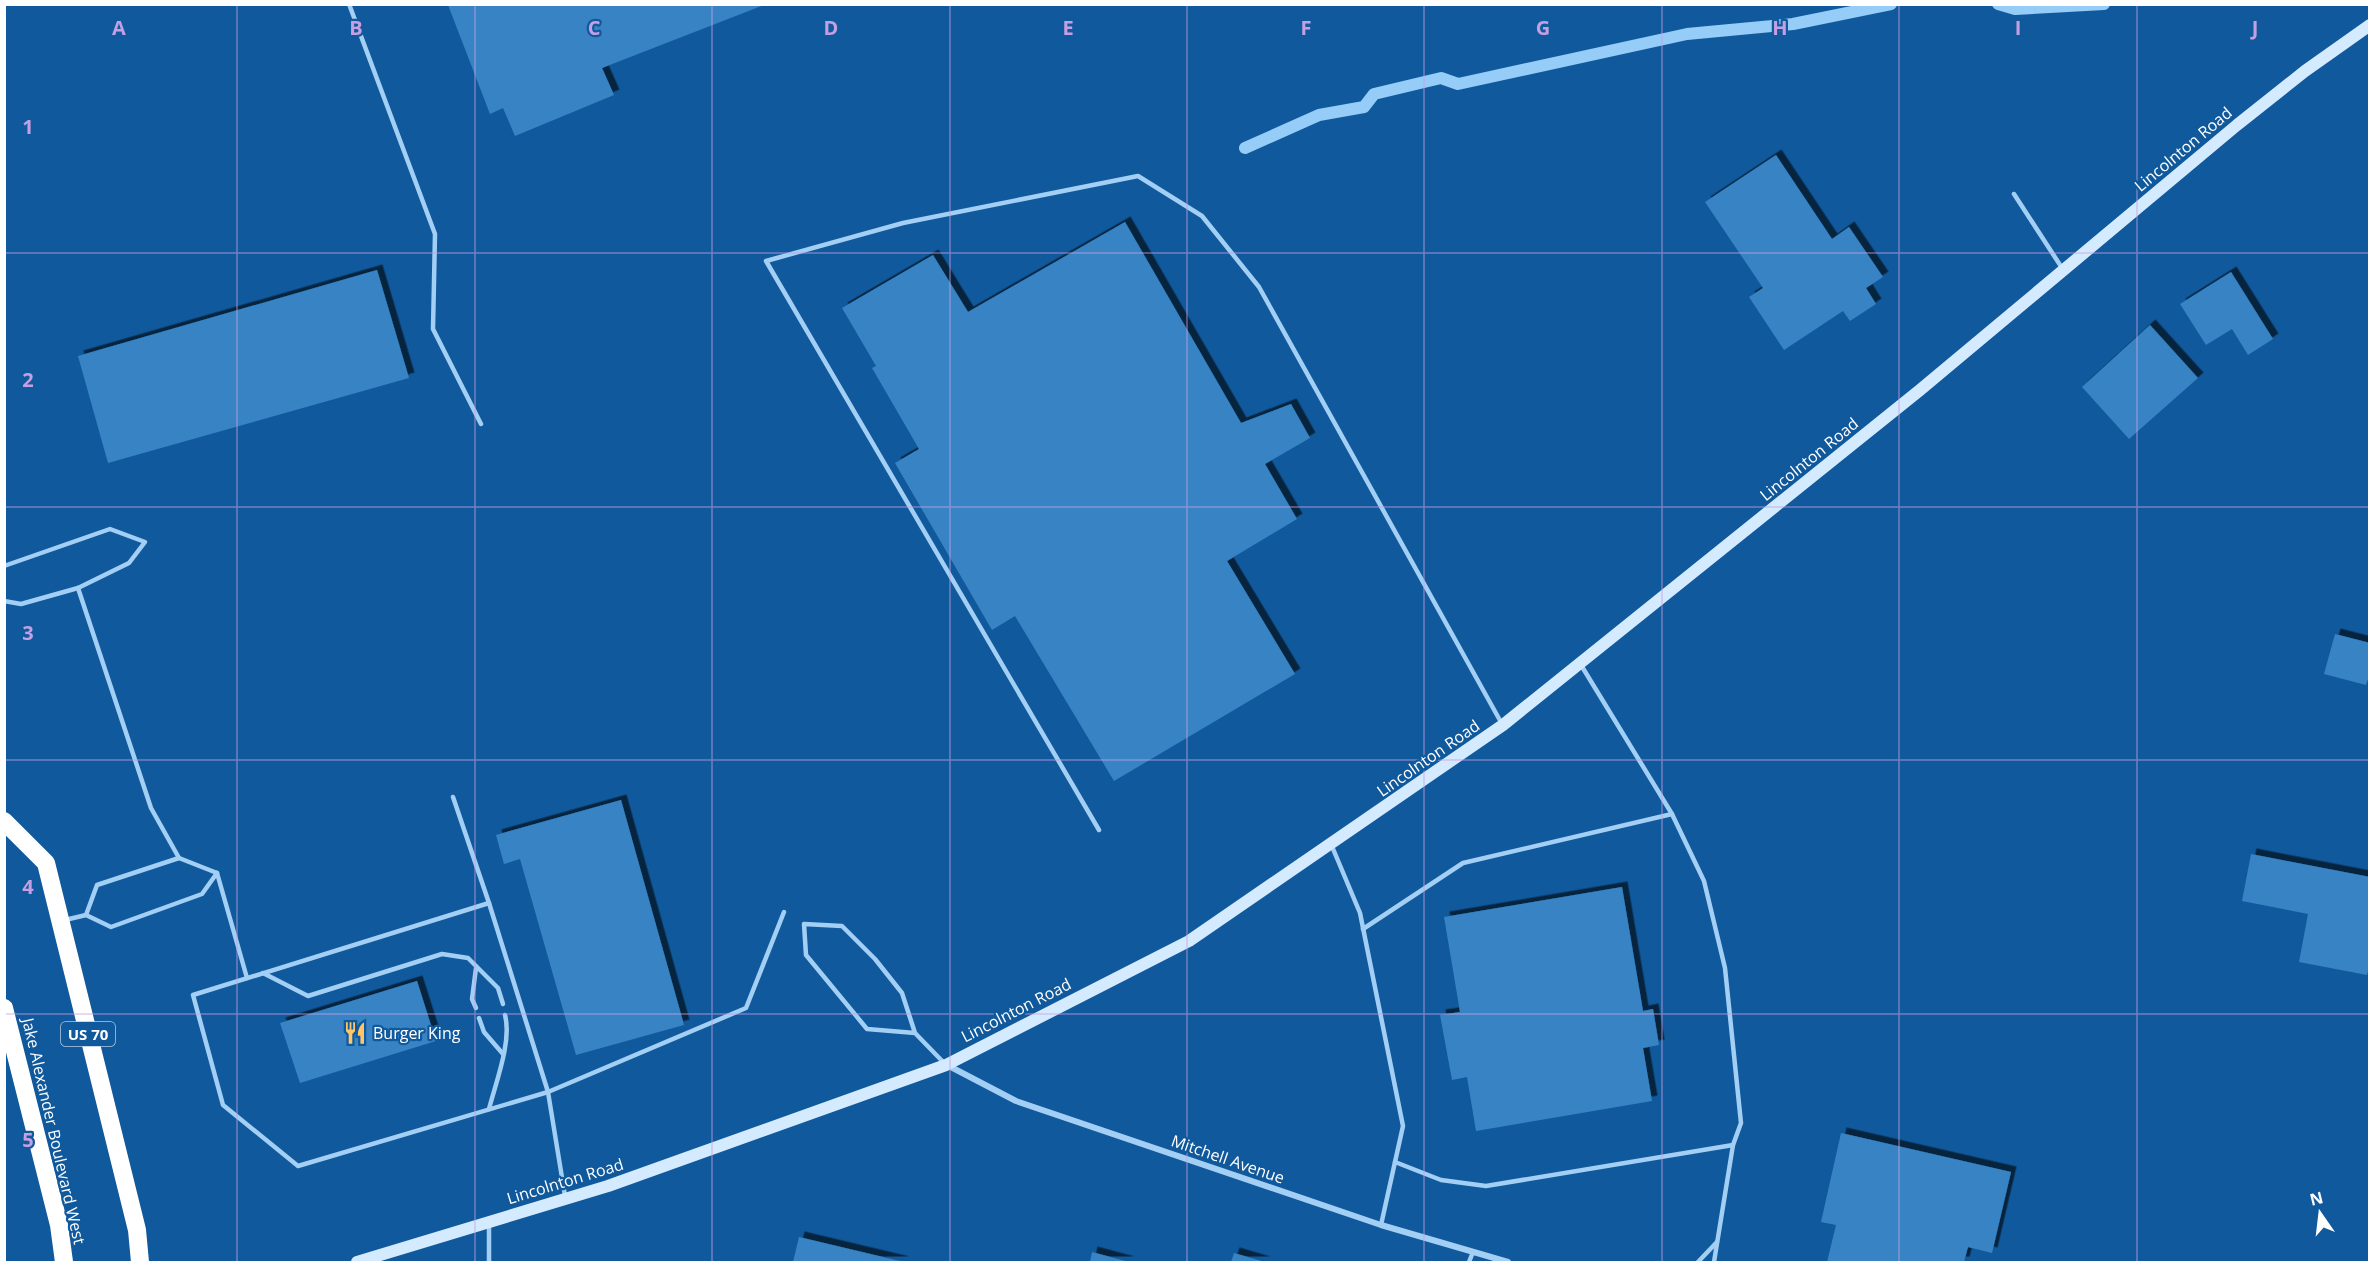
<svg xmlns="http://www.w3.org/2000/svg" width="2374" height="1267" viewBox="0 0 2374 1267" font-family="'Open Sans',sans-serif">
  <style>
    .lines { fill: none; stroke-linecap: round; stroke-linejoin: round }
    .stream { stroke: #95ccf8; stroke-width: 12 }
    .building { fill: #3883c3; filter: url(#shadow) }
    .lane { stroke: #a3cff5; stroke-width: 4.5 }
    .street { stroke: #a3cff5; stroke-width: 6 }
    .secondary { stroke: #d4eafe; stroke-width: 12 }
    .highway { stroke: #fff; stroke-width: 18 }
    .grid { fill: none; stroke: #c4a0e2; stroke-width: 1.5; stroke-opacity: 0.55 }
    .labels { text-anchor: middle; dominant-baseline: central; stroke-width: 4.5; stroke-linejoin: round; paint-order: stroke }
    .shield { fill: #10599c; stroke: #b7cde1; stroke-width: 1.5 }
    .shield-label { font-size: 15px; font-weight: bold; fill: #fff }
    .street-label { font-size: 16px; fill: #fff; stroke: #10599c }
    .poi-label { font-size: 16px; fill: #fff; stroke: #10599c; text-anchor: start }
    .grid-label { font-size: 20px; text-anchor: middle; font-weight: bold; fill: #c4a0e2; stroke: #10599c; stroke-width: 4.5; stroke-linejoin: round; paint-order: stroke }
  </style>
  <defs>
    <filter id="shadow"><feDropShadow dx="5.5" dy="-5.5" stdDeviation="0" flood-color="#0009"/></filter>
  </defs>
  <rect width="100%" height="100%" fill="#10599c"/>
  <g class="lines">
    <g class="stream">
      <polyline points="1998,4 2015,9 2104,4"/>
      <polyline points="1245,148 1319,115 1364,107 1374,94 1441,78 1458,84 1687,34 1793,24 1891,4"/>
    </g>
  </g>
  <g class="building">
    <polygon points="448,5 764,5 602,68 614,95 515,136 503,108 490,114"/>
    <polygon points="1776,155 1832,239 1849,227 1883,277 1866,288 1876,304 1850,321 1843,311 1784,350 1749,297 1763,288 1705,202"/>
    <polygon points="1125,222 1241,423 1291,404 1310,438 1265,464 1297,519 1227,561 1295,674 1114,781 1015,616 992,630 895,463 919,449 872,368 876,366 842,308 933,255 968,312"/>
    <polygon points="377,270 409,378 108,463 78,356"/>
    <polygon points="2231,272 2273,339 2248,355 2232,329 2206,345 2180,304"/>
    <polygon points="2150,325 2198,378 2129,439 2082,387"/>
    <polygon points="2335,634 2370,643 2370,673 2366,685 2324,674"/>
    <polygon points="621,800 684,1025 576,1055 520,859 504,864 496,835"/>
    <polygon points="2251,854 2370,877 2370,962 2367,975 2299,962 2308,914 2242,901"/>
    <polygon points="1622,887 1643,1011 1653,1009 1659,1045 1643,1048 1652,1101 1476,1131 1467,1077 1452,1080 1440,1015 1460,1012 1444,917"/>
    <polygon points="417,981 436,1041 300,1083 280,1023"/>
    <polygon points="1841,1133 2011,1172 1992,1253 1968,1247 1964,1262 1827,1262 1836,1225 1821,1222"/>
    <polygon points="799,1237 904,1262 793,1262"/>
    <polygon points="1092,1252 1129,1262 1090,1262"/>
    <polygon points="1234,1253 1265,1262 1231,1262"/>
  </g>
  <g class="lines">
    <g class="lane">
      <polyline points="349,4 435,234 433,329 481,424"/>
      <polyline points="2014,194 2062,268"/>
      <polyline points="4,566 110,529 145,542 129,563 78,588 21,604 4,601"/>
      <polyline points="78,588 151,808 179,858"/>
      <polyline points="1581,665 1672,814 1704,881 1725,968 1741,1123 1733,1145 1714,1262"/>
      <polyline points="453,797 489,903 548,1092 565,1196"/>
      <polyline points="1099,830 766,261 903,223 1138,176 1202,216 1259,287 1502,724"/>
      <polyline points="1331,844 1360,913 1403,1126 1381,1225"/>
      <polyline points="217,873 247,978"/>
      <polyline points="489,903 193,995 223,1105 298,1166 548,1092 746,1008 784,912"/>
      <polyline points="86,915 97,885 179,858 217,873"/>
      <polyline points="65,920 86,915 111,927 202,894 217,873"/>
      <polyline points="1363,929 1463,863 1672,814"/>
      <polyline points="263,973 308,996 442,954 468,958 498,988 503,1004"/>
      <polyline points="476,1008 472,999 476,968"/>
      <polyline points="479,1018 484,1032 503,1054"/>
      <polyline points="915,1033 867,1029 806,955 804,924 842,926 875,959 902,993 915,1033 946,1065"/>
      <path d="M489 1109C496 1082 512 1041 505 1015"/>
      <polyline points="1395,1162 1441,1180 1486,1186 1733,1145"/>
      <polyline points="489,1262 489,1225"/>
      <polyline points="1469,1262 1473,1252"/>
      <polyline points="1698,1262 1717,1242"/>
    </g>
    <polyline class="street" points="947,1065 1016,1101 1381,1225 1508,1262"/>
    <polyline class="secondary" points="357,1262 608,1186 946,1065 1189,941 1503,725 1920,390 2237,125 2305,71 2370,25"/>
    <g class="highway">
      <polyline points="4,821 46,863 137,1230 140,1262"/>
      <polyline points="4,1008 59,1225 64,1262"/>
    </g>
  </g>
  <path class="grid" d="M237 4V1262M475 4V1262M712 4V1262M950 4V1262M1187 4V1262M1424 4V1262M1662 4V1262M1899 4V1262M2137 4V1262M4 253H2370M4 507H2370M4 760H2370M4 1014H2370"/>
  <defs>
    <g id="restaurant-bare" transform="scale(1.8)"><path d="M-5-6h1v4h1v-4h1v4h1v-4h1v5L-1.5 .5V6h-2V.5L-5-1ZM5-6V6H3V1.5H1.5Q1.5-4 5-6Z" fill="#ffc667" stroke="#10599c" stroke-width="2.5" paint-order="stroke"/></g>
  </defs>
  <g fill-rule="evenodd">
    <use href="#restaurant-bare" x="355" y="1033"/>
  </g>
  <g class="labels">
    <rect class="shield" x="61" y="1022" width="54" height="24" rx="4.5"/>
    <g class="shield-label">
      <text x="88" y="1034">US 70</text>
    </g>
    <g class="street-label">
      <text transform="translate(2183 149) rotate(-40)">Lincolnton Road</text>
      <text transform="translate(1809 459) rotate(-39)">Lincolnton Road</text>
      <text transform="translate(1428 758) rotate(-35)">Lincolnton Road</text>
      <text transform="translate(1016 1010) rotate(-27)">Lincolnton Road</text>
      <text transform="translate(54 1131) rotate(77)">Jake Alexander Boulevard West</text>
      <text transform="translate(1228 1159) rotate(19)">Mitchell Avenue</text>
      <text transform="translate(565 1181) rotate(-17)">Lincolnton Road</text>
    </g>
    <g class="poi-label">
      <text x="373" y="1033">Burger King</text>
    </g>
  </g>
  <g class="grid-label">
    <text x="119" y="35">A</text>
    <text x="356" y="35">B</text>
    <text x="594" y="35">C</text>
    <text x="831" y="35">D</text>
    <text x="1068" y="35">E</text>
    <text x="1306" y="35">F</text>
    <text x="1543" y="35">G</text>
    <text x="1780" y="35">H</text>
    <text x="2018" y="35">I</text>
    <text x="2255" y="35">J</text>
    <text x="28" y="134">1</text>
    <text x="28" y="387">2</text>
    <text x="28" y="640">3</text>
    <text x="28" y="894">4</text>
    <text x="28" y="1147">5</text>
  </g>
  <rect width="2374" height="1267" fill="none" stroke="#ffffff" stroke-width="12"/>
  <g transform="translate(2320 1213) rotate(346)" stroke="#10599c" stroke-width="4.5" paint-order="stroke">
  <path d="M0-4.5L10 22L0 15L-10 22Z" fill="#ffffff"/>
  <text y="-9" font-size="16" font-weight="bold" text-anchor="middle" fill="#ffffff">N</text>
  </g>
</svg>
